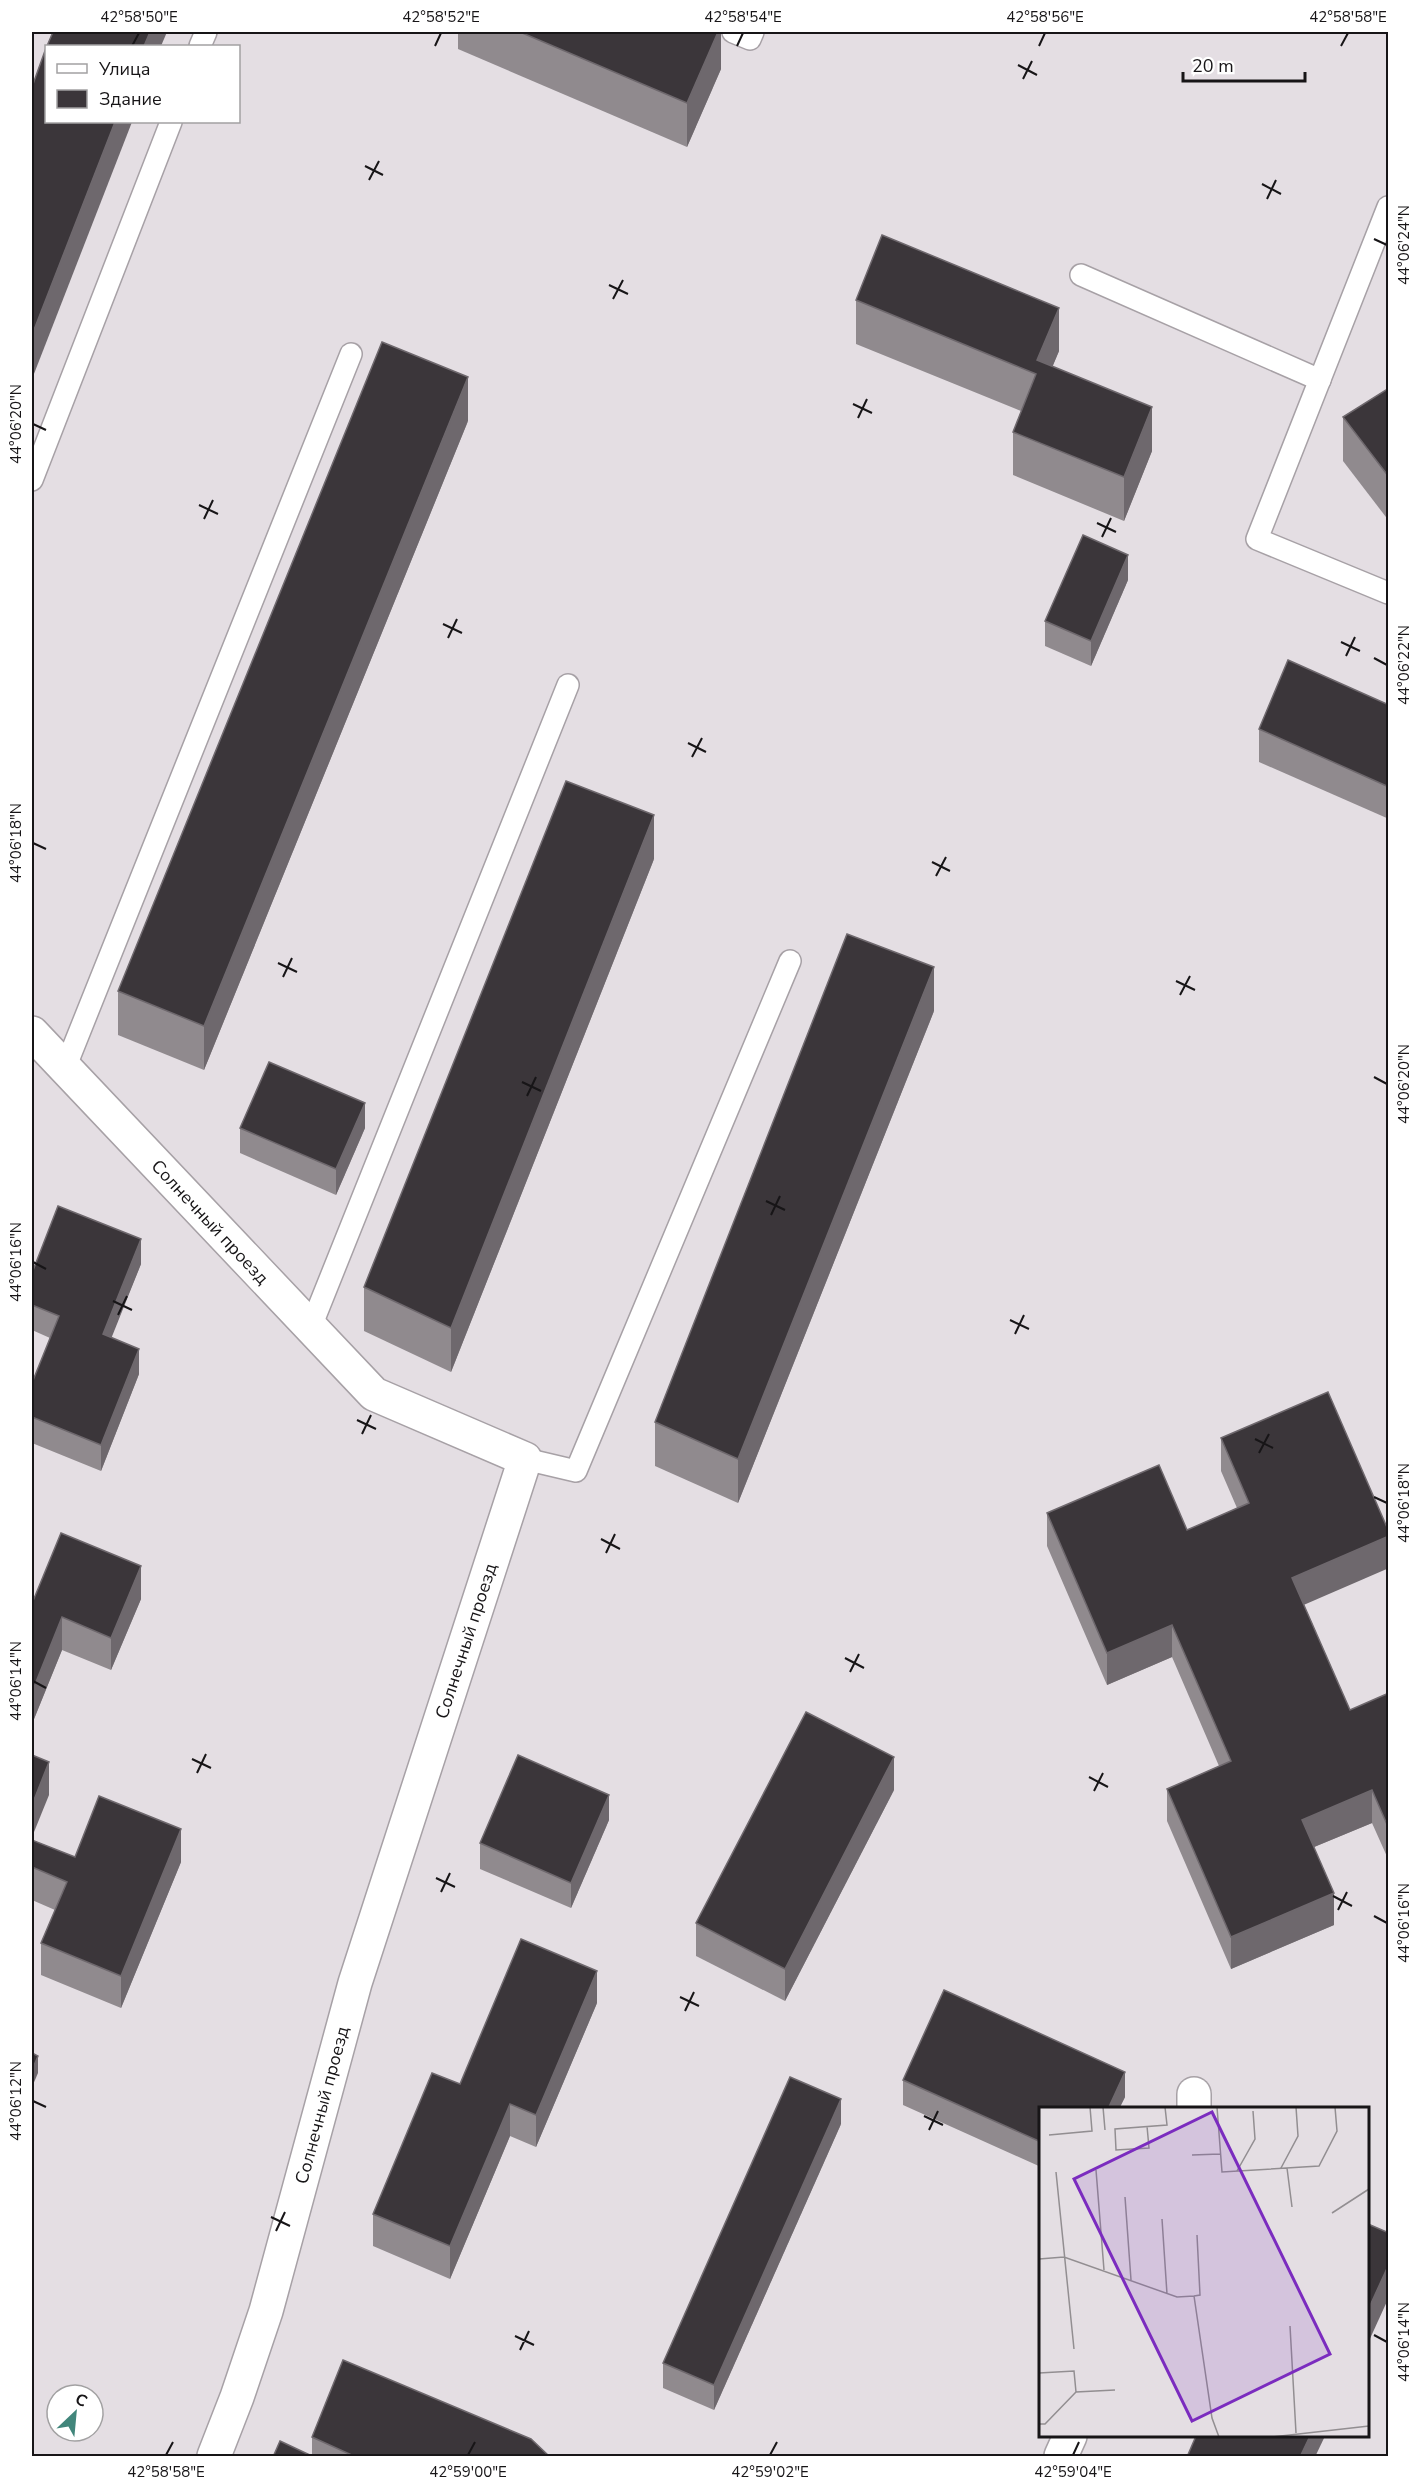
<svg xmlns="http://www.w3.org/2000/svg" width="1420" height="2488" viewBox="0 0 1420 2488" font-family="'Nunito Sans',sans-serif">
  <style>
    .lines { fill: none; stroke-linecap: round; stroke-linejoin: round }
    .lane-casing { stroke: #a7a1a6; stroke-width: 24 }
    .street-casing { stroke: #a7a1a6; stroke-width: 36 }
    .lane { stroke: #fff; stroke-width: 21 }
    .street { stroke: #fff; stroke-width: 33 }
    .wall { fill: #908a8e }
    .shaded-wall { fill: #6e686d }
    .building { fill: #3b363a; stroke: #6e686d; stroke-width: 1.5 }
    .ticks { fill: none; stroke: #171517; stroke-width: 2 }
    .labels { text-anchor: middle; dominant-baseline: central; stroke-width: 6; stroke-linejoin: round; paint-order: stroke }
    .street-label { font-size: 18px; fill: #171517; stroke: #fff }
    .inset-road { fill: none; stroke: #928e91; stroke-width: 1.5 }
    .view { fill: #7b2cbf; fill-opacity: 0.15; stroke: #7b2cbf; stroke-width: 3 }
    .inset-edge { fill: none; stroke: #171517; stroke-width: 3 }
    .neatline { fill: none; stroke: #171517; stroke-width: 2 }
    .ticks-label { font-size: 15px; text-anchor: middle; fill: #171517 }
  </style>
  <rect width="100%" height="100%" fill="#e4dee3"/>
  <g class="lines">
    <g class="lane-casing">
      <g id="lane">
        <polyline points="733,32 750,39 753,32"/>
        <polyline points="200,46 206,32"/>
        <polyline points="1388,207 1257,539 1388,593"/>
        <polyline points="1081,275 1320,380"/>
        <polyline points="32,480 171,122"/>
        <polyline points="65,1068 351,354"/>
        <polyline points="310,1329 568,685"/>
        <polyline points="525,1459 576,1471 790,961"/>
      </g>
    </g>
    <g class="street-casing">
      <g id="street">
        <polyline points="32,1033 374,1394 525,1459 355,1983 266,2311 237,2397 214,2456"/>
        <polyline points="1194,2108 1194,2094"/>
        <polyline points="1061,2456 1070,2436"/>
      </g>
    </g>
    <use href="#lane" class="lane"/>
    <use href="#street" class="street"/>
  </g>
  <g class="wall">
    <polygon points="458,32 721,32 721,69 687,147 458,49"/>
    <polygon points="856,300 1059,351 1052,367 1152,451 1124,521 1013,475 1013,432 1021,411 856,344"/>
    <polygon points="1389,388 1389,521 1343,461 1343,417"/>
    <polygon points="468,421 204,1070 118,1035 118,991"/>
    <polygon points="1128,580 1091,666 1045,646 1045,621"/>
    <polygon points="1389,705 1389,819 1259,762 1259,729"/>
    <polygon points="654,859 451,1372 364,1331 364,1287"/>
    <polygon points="934,1011 738,1503 655,1466 655,1422"/>
    <polygon points="240,1128 365,1128 336,1195 240,1153"/>
    <polygon points="141,1264 111,1337 139,1374 101,1471 32,1443 32,1383 50,1338 32,1330 32,1273"/>
    <polygon points="1221,1438 1304,1605 1350,1710 1389,1693 1389,1861 1372,1823 1314,1847 1334,1925 1231,1969 1167,1821 1167,1789 1219,1766 1172,1657 1107,1685 1047,1546 1047,1513 1187,1530 1237,1508 1221,1471"/>
    <polygon points="141,1599 111,1670 62,1650 32,1724 32,1600"/>
    <polygon points="894,1790 785,2001 696,1956 696,1923"/>
    <polygon points="609,1820 571,1908 480,1869 480,1843"/>
    <polygon points="32,1840 75,1857 181,1862 121,2008 41,1975 41,1943 55,1910 32,1900"/>
    <polygon points="597,2003 536,2147 510,2136 450,2279 373,2246 373,2214 460,2084"/>
    <polygon points="903,2080 1125,2097 1119,2109 1041,2109 1041,2167 903,2105"/>
    <polygon points="841,2124 714,2410 663,2388 663,2363"/>
    <polygon points="312,2437 550,2457 273,2457 312,2456"/>
  </g>
  <g class="shaded-wall">
    <polygon points="150,32 167,32 161,46 144,46"/>
    <polygon points="718,32 721,32 721,69 687,147 687,103"/>
    <polygon points="115,122 132,122 32,379 32,335"/>
    <polygon points="1059,308 1059,351 1037,404 1037,360"/>
    <polygon points="468,377 468,421 204,1070 204,1026"/>
    <polygon points="1152,407 1152,451 1124,521 1124,477"/>
    <polygon points="1128,555 1128,580 1091,666 1091,641"/>
    <polygon points="654,815 654,859 451,1372 451,1328"/>
    <polygon points="934,967 934,1011 738,1503 738,1459"/>
    <polygon points="365,1103 365,1128 336,1195 336,1169"/>
    <polygon points="141,1239 141,1264 103,1359 103,1334"/>
    <polygon points="139,1349 139,1374 101,1471 101,1445"/>
    <polygon points="1389,1536 1389,1568 1292,1610 1292,1578"/>
    <polygon points="141,1566 141,1599 111,1670 111,1638"/>
    <polygon points="62,1617 62,1650 32,1724 32,1692"/>
    <polygon points="1172,1625 1172,1657 1107,1685 1107,1653"/>
    <polygon points="894,1757 894,1790 785,2001 785,1969"/>
    <polygon points="49,1762 49,1795 32,1837 32,1805"/>
    <polygon points="1372,1790 1372,1823 1302,1852 1302,1820"/>
    <polygon points="609,1795 609,1820 571,1908 571,1883"/>
    <polygon points="181,1829 181,1862 121,2008 121,1976"/>
    <polygon points="1334,1893 1334,1925 1231,1969 1231,1937"/>
    <polygon points="597,1971 597,2003 536,2147 536,2115"/>
    <polygon points="38,2056 38,2073 32,2087 32,2070"/>
    <polygon points="1125,2072 1125,2097 1119,2109 1108,2109"/>
    <polygon points="841,2099 841,2124 714,2410 714,2385"/>
    <polygon points="510,2104 510,2136 450,2279 450,2246"/>
    <polygon points="1389,2264 1389,2297 1368,2343 1368,2310"/>
    <polygon points="1310,2436 1325,2436 1315,2457 1300,2457"/>
  </g>
  <g class="building">
    <polygon points="53,32 150,32 144,46 47,46"/>
    <polygon points="520,32 718,32 687,103"/>
    <polygon points="46,48 46,122 115,122 32,335 32,87"/>
    <polygon points="882,235 1059,308 1037,360 1152,407 1124,477 1013,432 1036,374 856,300"/>
    <polygon points="382,342 468,377 204,1026 118,991"/>
    <polygon points="1389,388 1389,477 1343,417"/>
    <polygon points="1083,535 1128,555 1091,641 1045,621"/>
    <polygon points="1288,660 1389,705 1389,787 1259,729"/>
    <polygon points="566,781 654,815 451,1328 364,1287"/>
    <polygon points="847,934 934,967 738,1459 655,1422"/>
    <polygon points="269,1062 365,1103 336,1169 240,1128"/>
    <polygon points="58,1206 141,1239 103,1334 139,1349 101,1445 32,1417 32,1383 59,1316 32,1305 32,1273"/>
    <polygon points="1328,1392 1389,1532 1389,1536 1292,1578 1350,1710 1389,1693 1389,1829 1372,1790 1302,1820 1334,1893 1231,1937 1167,1789 1231,1761 1172,1625 1107,1653 1047,1513 1159,1465 1187,1530 1249,1503 1221,1438"/>
    <polygon points="61,1533 141,1566 111,1638 62,1617 32,1692 32,1600 33,1601"/>
    <polygon points="806,1712 894,1757 785,1969 696,1923"/>
    <polygon points="32,1755 49,1762 32,1805"/>
    <polygon points="518,1755 609,1795 571,1883 480,1843"/>
    <polygon points="99,1796 181,1829 121,1976 41,1943 67,1882 32,1867 32,1840 75,1857"/>
    <polygon points="521,1939 597,1971 536,2115 510,2104 450,2246 373,2214 432,2073 460,2084"/>
    <polygon points="944,1990 1125,2072 1108,2109 1041,2109 1041,2142 903,2080"/>
    <polygon points="32,2053 38,2056 32,2070"/>
    <polygon points="790,2077 841,2099 714,2385 663,2363"/>
    <polygon points="1368,2224 1389,2233 1389,2264 1368,2310"/>
    <polygon points="343,2360 531,2439 550,2457 356,2457 312,2437"/>
    <polygon points="1196,2436 1310,2436 1300,2457 1187,2457"/>
    <polygon points="280,2441 314,2457 273,2457"/>
  </g>
  <path class="ticks" d="M132 46 139 33M435 46 441 33M737 46 743 33M1039 46 1045 33M1341 46 1348 33M1018 65 1037 75M1023 79 1032 61M365 166 383 175M369 180 379 161M1262 184 1281 194M1267 199 1276 180M1374 239 1387 245M609 285 628 294M613 299 623 280M853 404 872 413M858 418 867 399M33 424 46 430M199 505 218 514M204 519 213 500M1097 523 1116 532M1102 537 1111 518M443 624 462 633M448 638 457 619M1341 642 1360 651M1346 656 1355 637M1374 658 1387 665M688 743 706 752M692 757 702 738M33 843 46 849M932 862 950 871M936 876 946 857M278 963 297 972M283 977 292 958M1176 981 1195 990M1180 995 1190 976M1374 1077 1387 1084M522 1082 541 1091M527 1096 536 1077M766 1201 785 1210M771 1215 780 1196M33 1262 46 1269M113 1301 132 1310M118 1315 127 1296M1010 1320 1029 1329M1015 1334 1024 1315M357 1420 376 1429M362 1434 371 1415M1255 1439 1273 1448M1259 1453 1269 1434M1374 1497 1387 1503M601 1539 620 1549M606 1553 615 1534M845 1658 864 1668M850 1672 859 1654M33 1681 46 1688M192 1759 211 1768M197 1773 206 1754M1089 1777 1108 1787M1094 1791 1103 1773M436 1878 455 1887M441 1892 450 1873M1333 1896 1352 1906M1338 1910 1347 1892M1374 1916 1387 1923M680 1997 699 2006M685 2011 694 1992M33 2101 46 2107M924 2116 943 2125M929 2130 938 2111M271 2217 290 2226M276 2231 285 2212M1374 2335 1387 2342M515 2336 534 2345M520 2350 529 2331M166 2455 173 2442M468 2455 475 2442M770 2455 777 2442M1073 2455 1079 2442"/>
  <g class="labels">
    <g class="street-label">
      <text transform="translate(210 1222) rotate(47)">Солнечный проезд</text>
      <text transform="translate(466 1641) rotate(-72)">Солнечный проезд</text>
      <text transform="translate(322 2105) rotate(-75)">Солнечный проезд</text>
    </g>
  </g>
  <g transform="translate(1039 2107)">
    <rect width="330" height="330" fill="#e4dee3"/>
    <path class="inset-road" d="M64 0 66 23M178 0 183 65 280 59 298 24 296 0M108 19 110 41 77 43 76 22 128 18 126 0M10 28 53 24 51 0M153 48 181 47M242 61 259 29 257 0M248 61 253 100M57 63 65 163M198 64 216 32 214 4M17 65 35 242M86 90 92 173M293 106 330 82M123 112 128 187M0 152 25 150 138 190 155 189 173 311 180 330M155 189 161 188 158 128M251 219 257 326M0 266 35 264 37 285M0 317H6L37 285 76 283M233 330 330 319"/>
    <path class="view" d="M173 5 291 247 153 314 35 72Z"/>
    <rect width="330" height="330" class="inset-edge"/>
  </g>
  <rect width="1420" height="2488" fill="none" stroke="#ffffff" stroke-width="66"/>
  <rect x="45" y="45" width="195" height="78" fill="#ffffff" stroke="#a2a1a2" stroke-width="1.5"/>
  <rect x="57" y="64" width="30" height="9" fill="#ffffff" stroke="#a2a1a2" stroke-width="1.5"/>
  <text x="99" y="75" font-size="18" fill="#171517">Улица</text>
  <rect x="57" y="90" width="30" height="18" fill="#3b363a" stroke="#a2a1a2" stroke-width="1.5"/>
  <text x="99" y="105" font-size="18" fill="#171517">Здание</text>
  <g transform="translate(75 2413) rotate(26)"><circle r="28" fill="#ffffff" stroke="#a2a1a2" stroke-width="1.5"/>
  <path d="M0-4.5L10 22L0 15L-10 22Z" fill="#41867b"/>
  <text y="-9" font-size="16" font-weight="bold" text-anchor="middle" fill="#171517">С</text>
  </g>
  <path d="M1183 72v9h122v-9" fill="none" stroke="#171517" stroke-width="3"/>
  <text x="1192" y="72" font-size="18" fill="#171517" stroke="#ffffff" stroke-width="4.5" paint-order="stroke">20 m</text>
  <rect x="33" y="33" width="1354" height="2422" class="neatline"/>
  <g class="ticks-label">
    <text x="139" y="22">42°58'50"E</text>
    <text x="441" y="22">42°58'52"E</text>
    <text x="743" y="22">42°58'54"E</text>
    <text x="1045" y="22">42°58'56"E</text>
    <text x="1348" y="22">42°58'58"E</text>
    <text transform="translate(1404 245) rotate(-90)" y="5">44°06'24"N</text>
    <text transform="translate(16 424) rotate(-90)" y="5">44°06'20"N</text>
    <text transform="translate(1404 665) rotate(-90)" y="5">44°06'22"N</text>
    <text transform="translate(16 843) rotate(-90)" y="5">44°06'18"N</text>
    <text transform="translate(1404 1084) rotate(-90)" y="5">44°06'20"N</text>
    <text transform="translate(16 1262) rotate(-90)" y="5">44°06'16"N</text>
    <text transform="translate(1404 1503) rotate(-90)" y="5">44°06'18"N</text>
    <text transform="translate(16 1681) rotate(-90)" y="5">44°06'14"N</text>
    <text transform="translate(1404 1923) rotate(-90)" y="5">44°06'16"N</text>
    <text transform="translate(16 2101) rotate(-90)" y="5">44°06'12"N</text>
    <text transform="translate(1404 2342) rotate(-90)" y="5">44°06'14"N</text>
    <text x="166" y="2477">42°58'58"E</text>
    <text x="468" y="2477">42°59'00"E</text>
    <text x="770" y="2477">42°59'02"E</text>
    <text x="1073" y="2477">42°59'04"E</text>
  </g>
</svg>
